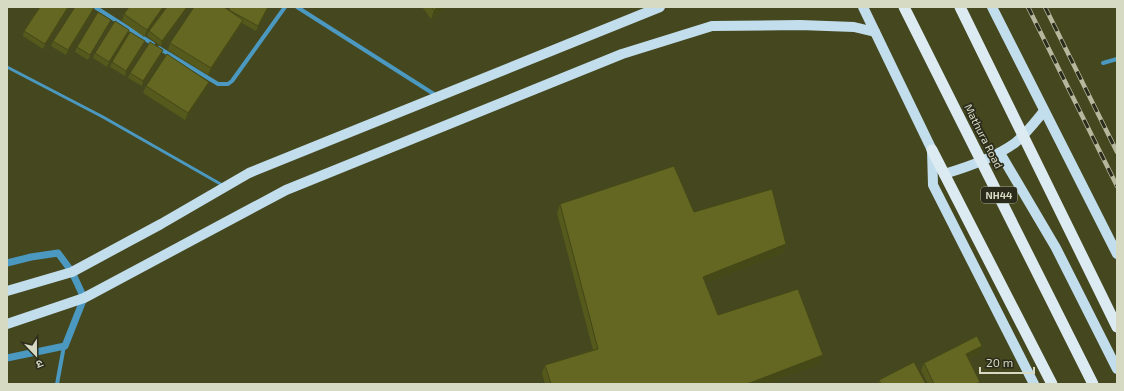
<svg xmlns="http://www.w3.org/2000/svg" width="1124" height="391" viewBox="0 0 1124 391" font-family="'Exo 2','Noto Sans Devanagari',sans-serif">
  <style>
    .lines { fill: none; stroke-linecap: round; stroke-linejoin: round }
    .service { stroke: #4b99c0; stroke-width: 3 }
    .minor { stroke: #4b99c0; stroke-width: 4 }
    .tertiary { stroke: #4b99c0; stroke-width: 7 }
    .primary { stroke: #c2deed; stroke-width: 10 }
    .trunk { stroke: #dceaf2; stroke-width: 11 }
    .rail-casing { stroke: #b5b89d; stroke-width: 4.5 }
    .rail { stroke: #2b2c1b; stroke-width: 3; stroke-dasharray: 9; stroke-linecap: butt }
    .wall { fill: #55591c }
    .shaded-wall { fill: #454817 }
    .building { fill: #636721; stroke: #454817 }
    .labels { text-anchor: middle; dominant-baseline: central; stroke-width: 3.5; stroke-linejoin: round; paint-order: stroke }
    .shield { fill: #2b2c1b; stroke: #a3a691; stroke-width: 1 }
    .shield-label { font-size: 10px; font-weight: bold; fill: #d7dac3 }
    .street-label { font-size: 11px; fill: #d7dac3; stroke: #2b2c1b }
  </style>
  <rect width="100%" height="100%" fill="#45471f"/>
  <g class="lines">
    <polyline class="service" points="7,67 103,117 224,186"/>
    <g class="minor">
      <polyline points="95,7 153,44"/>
      <polyline points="297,7 437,96"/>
      <polyline points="159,48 218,84 228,84 232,81 285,7"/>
      <polyline points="1103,63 1117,59"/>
      <polyline points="57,384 64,346"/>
    </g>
    <polyline class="tertiary" points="7,263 31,257 58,253 72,272 84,298 65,346 7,358"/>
    <g class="primary">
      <polyline points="863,7 932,150 933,185 1034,384"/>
      <polyline points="992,7 1117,254"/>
      <polyline points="1000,153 1056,248 1117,369"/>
      <path d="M944 174C968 167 994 158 1015 143 1026 134 1035 122 1044 111"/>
      <polyline points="7,291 72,272 161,224 249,173 660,7"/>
      <polyline points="7,324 84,298 286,190 622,54 712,26 800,25 854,27 875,32"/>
    </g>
    <g class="trunk">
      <polyline points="904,7 1093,384"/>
      <polyline points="960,7 1117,327"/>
      <polyline points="932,150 1052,384"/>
    </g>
    <g class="rail-casing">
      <g id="rail">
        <polyline points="1028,7 1117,186"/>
        <polyline points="1045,7 1117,152"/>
      </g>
    </g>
    <use href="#rail" class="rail"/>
  </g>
  <g class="wall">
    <polygon points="40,7 70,7 43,49 23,36 24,31"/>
    <polygon points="165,7 144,37 122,21 124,14"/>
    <polygon points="167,7 189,7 161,46 147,36 149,31"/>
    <polygon points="269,7 256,31 242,23 240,27 208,75 168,50 170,43 228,10"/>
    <polygon points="422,7 447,7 431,19"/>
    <polygon points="93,13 66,55 51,46 53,41"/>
    <polygon points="111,20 109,25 88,60 75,52 77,47"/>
    <polygon points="129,30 128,35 107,67 93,58 95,53"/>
    <polygon points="145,41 143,46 125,76 110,67 112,62"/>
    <polygon points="161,55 142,86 128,78 130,73"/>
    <polygon points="146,86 206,89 185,120 143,93"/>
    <polygon points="560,204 694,212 786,244 783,253 705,283 718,315 823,355 820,364 766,384 545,384 542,373 545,365 593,350 557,213"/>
    <polygon points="982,346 979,353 968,359 979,384 928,384 921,370 924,363"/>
    <polygon points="879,380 926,384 878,384"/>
  </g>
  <g class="shaded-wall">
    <polygon points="68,7 70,7 43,49 45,44"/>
    <polygon points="163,7 165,7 144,37 147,30"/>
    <polygon points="187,7 189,7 161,46 162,41"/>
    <polygon points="268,7 269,7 256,31 258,26"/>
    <polygon points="438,7 447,7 431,19 434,10"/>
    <polygon points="94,8 93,13 66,55 68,50"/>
    <polygon points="111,20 109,25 88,60 90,55"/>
    <polygon points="243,20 240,27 208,75 211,68"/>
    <polygon points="129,30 128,35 107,67 109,62"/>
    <polygon points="145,41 143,46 125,76 126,71"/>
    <polygon points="163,50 161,55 142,86 143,81"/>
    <polygon points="209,82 206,89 185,120 188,113"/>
    <polygon points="786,244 783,253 700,285 703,277"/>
    <polygon points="982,346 979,353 963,361 966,354"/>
    <polygon points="823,355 820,364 766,384 747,384"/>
  </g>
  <g class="building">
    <polygon points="40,7 68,7 45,44 24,31"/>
    <polygon points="75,7 92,7 94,8 68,50 53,41"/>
    <polygon points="129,7 163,7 147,30 124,14"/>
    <polygon points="167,7 187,7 162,41 149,31"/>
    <polygon points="194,7 224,7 243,20 211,68 170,43"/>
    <polygon points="230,7 268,7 258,26 229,10"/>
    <polygon points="431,7 438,7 434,10"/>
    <polygon points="98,12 111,20 90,55 77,47"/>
    <polygon points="115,21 129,30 109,62 95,53"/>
    <polygon points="130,32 145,41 126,71 112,62"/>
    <polygon points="150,42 163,50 143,81 130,73"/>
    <polygon points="167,54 209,82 188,113 146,86"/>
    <polygon points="674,166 694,212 772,189 786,244 703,277 718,315 798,289 823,355 747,384 551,384 545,365 598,349 560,204"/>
    <polygon points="977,336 982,346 966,354 980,382 976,384 934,384 924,363"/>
    <polygon points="914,362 926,384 881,384 879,380"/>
  </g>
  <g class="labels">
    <rect class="shield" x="981" y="187" width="36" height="16" rx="3"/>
    <g class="shield-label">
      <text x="999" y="195">NH44</text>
    </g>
    <g class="street-label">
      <text transform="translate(984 136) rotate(63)">Mathura Road</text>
    </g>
  </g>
  <rect width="1124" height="391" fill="none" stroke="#d7dac3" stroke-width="16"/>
  <g transform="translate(36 355) rotate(158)" stroke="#2b2c1b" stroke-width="3" paint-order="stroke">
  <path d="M0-3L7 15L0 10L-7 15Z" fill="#d7dac3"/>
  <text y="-6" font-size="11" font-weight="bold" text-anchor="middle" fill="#d7dac3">उ</text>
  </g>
  <path d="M980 367v6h54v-6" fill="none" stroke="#d7dac3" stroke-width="2"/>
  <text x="986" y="367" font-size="12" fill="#d7dac3" stroke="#2b2c1b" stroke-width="3" paint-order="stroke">20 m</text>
</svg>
